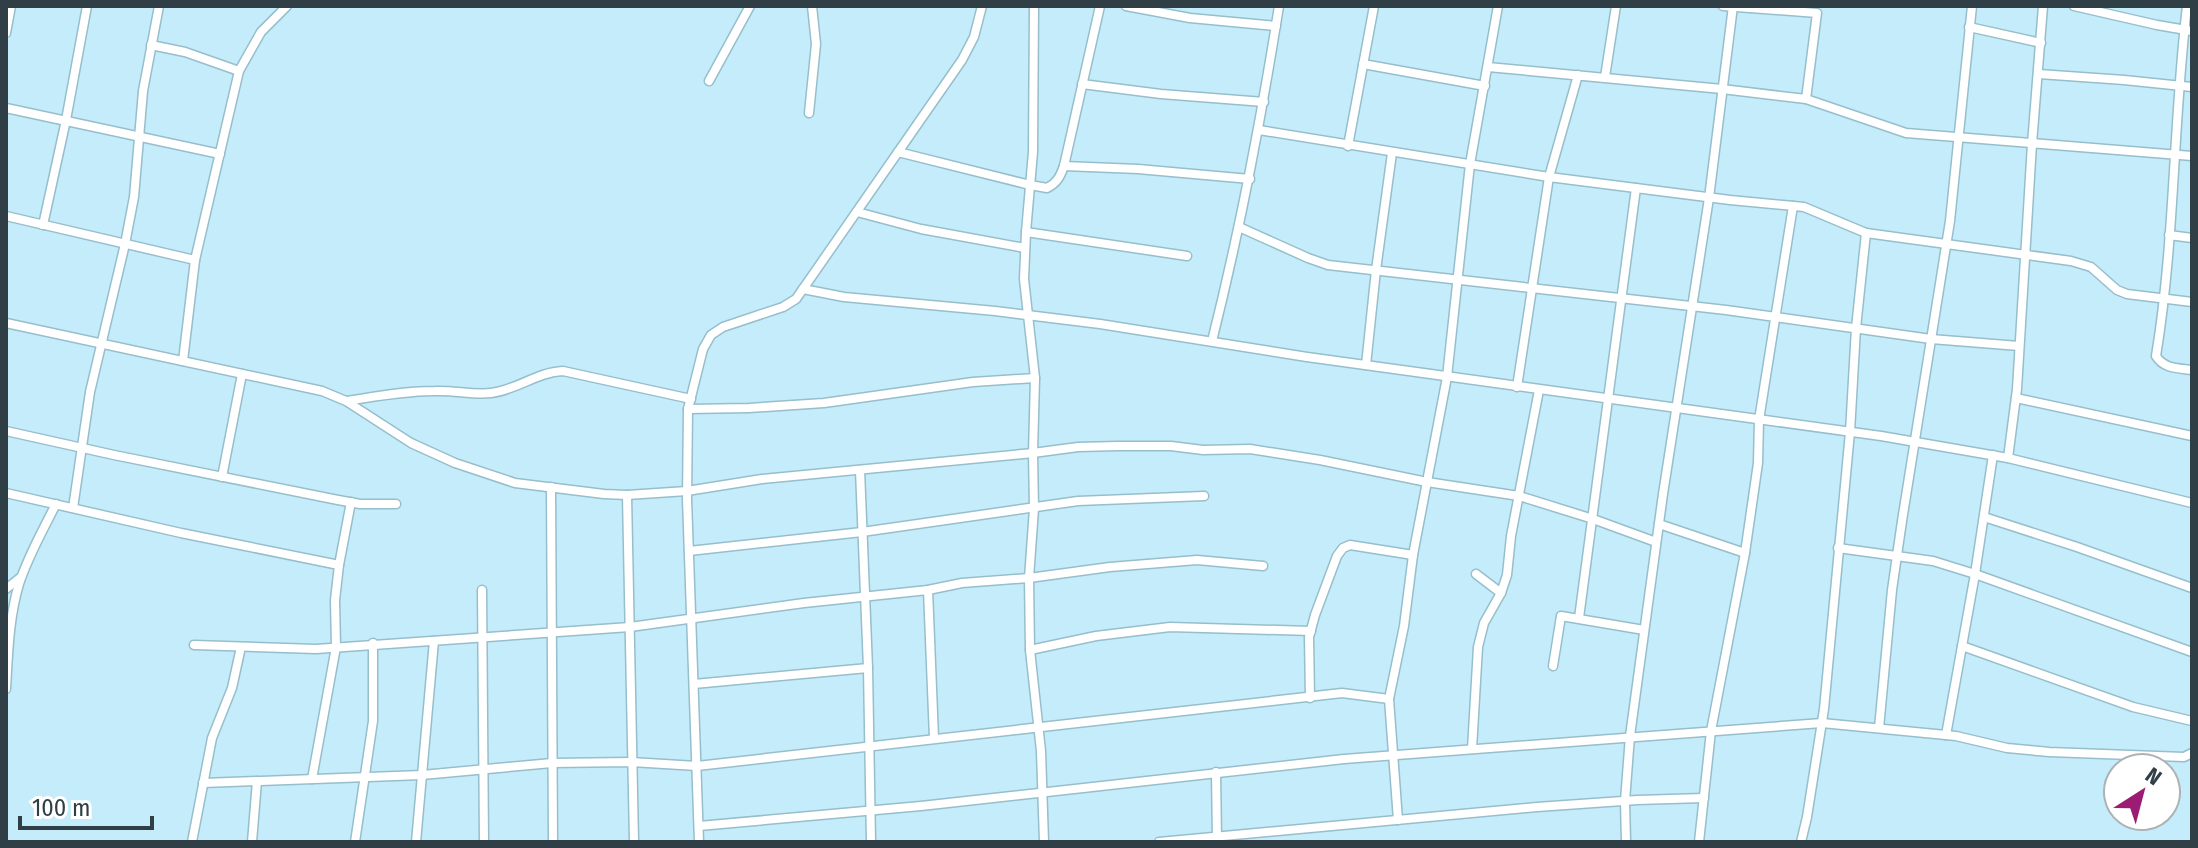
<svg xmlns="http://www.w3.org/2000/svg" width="2198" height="848" viewBox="0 0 2198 848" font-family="'Fira Sans Condensed',sans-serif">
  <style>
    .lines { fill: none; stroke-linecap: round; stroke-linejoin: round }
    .street-casing { stroke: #97becb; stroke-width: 11 }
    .street { stroke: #fff; stroke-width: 8 }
  </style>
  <rect width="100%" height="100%" fill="#c4ecfa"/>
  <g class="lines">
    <g class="street-casing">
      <g id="street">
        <polyline points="1034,6 1033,152 1026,232 1024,279 1035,378 1033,453 1034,509 1029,578 1030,650 1041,751 1044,842"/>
        <polyline points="1126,6 1190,18 1276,26"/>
        <polyline points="2074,6 2157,25 2192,31"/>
        <path d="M2187 6C2173 123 2175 241 2156 356 2164 369 2178 368 2192 370"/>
        <polyline points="1969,27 2041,43"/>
        <polyline points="6,33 11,6"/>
        <polyline points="151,45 185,52 239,71"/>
        <polyline points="1363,64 1485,86"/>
        <polyline points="1488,67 1722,89 1806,99 1817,13 1723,6"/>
        <polyline points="2039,74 2124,80 2192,87"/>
        <polyline points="1605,77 1616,6"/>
        <polyline points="709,81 750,6"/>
        <polyline points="1082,84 1161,94 1264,102"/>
        <polyline points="1806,99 1906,133 2192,156"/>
        <polyline points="6,108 220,154"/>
        <polyline points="809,113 816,44 812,6"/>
        <polyline points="1259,130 1549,177 1730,200 1804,207 1866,233 2071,261 2091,267 2117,290 2127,294 2192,302"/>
        <polyline points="1348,146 1374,6"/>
        <path d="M898 152 1030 185 1047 188C1057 183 1060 177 1064 166L1100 6"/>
        <polyline points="1064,166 1138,169 1250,179"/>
        <polyline points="857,212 921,229 1025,248"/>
        <polyline points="6,216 195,260 239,71 261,32 287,6"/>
        <polyline points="43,225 66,120 87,6"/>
        <polyline points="1239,227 1308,258 1328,265 1726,310 1931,339 2019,346"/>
        <polyline points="1026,232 1187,256"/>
        <polyline points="2169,235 2192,238"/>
        <polyline points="803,289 844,297 995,311 1100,324 1307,357 1881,436 2008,458 2192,503"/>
        <polyline points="6,323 322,391 346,401 411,443 455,463 515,483 604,494 627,495 687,491 762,479 1033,453 1078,447 1118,446 1171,446 1203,450 1250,449 1320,460 1427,482 1519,496 1593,519 1656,542"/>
        <path d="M1212 341C1240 230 1261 119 1279 6"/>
        <polyline points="183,361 195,260"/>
        <polyline points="1366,365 1376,270 1392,153"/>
        <polyline points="1517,387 1549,177 1578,75"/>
        <polyline points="2016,398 2192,436"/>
        <path d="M347 401C376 396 406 391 435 391 454 390 472 395 491 393 517 390 537 372 563 371L691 399"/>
        <polyline points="688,409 749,408 824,403 973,382 1035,378"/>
        <polyline points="6,431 114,455 338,500 360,504 396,504"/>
        <polyline points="2008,458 2017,389 2032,144 2043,6"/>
        <polyline points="860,470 868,668 871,842"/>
        <polyline points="222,477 242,374"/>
        <polyline points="551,487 553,842"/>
        <polyline points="6,493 181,533 339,565"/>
        <polyline points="627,495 634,842"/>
        <polyline points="73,508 90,392 125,244 134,197 143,91 159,6"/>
        <polyline points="1984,517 2077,547 2192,588"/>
        <polyline points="1659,524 1745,553"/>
        <polyline points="1838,548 1933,561 1975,574 2192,652"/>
        <polyline points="689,551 862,532 1078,501 1204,496"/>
        <polyline points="1476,574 1501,593"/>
        <polyline points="6,589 21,577"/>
        <polyline points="482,590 484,842"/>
        <polyline points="928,590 934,738"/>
        <polyline points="1579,618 1636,188"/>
        <polyline points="194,645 316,649 630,627 804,603 928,590 962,583 1029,578 1110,567 1197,560 1263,566"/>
        <polyline points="1962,646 2133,707 2192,721"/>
        <polyline points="1030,650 1096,636 1170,627 1311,631"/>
        <polyline points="1553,666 1561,616 1644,630"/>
        <polyline points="694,684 868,668"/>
        <path d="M6 689C8 654 9 617 19 584 28 556 43 530 56 504"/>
        <polyline points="1310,698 1309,637 1315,615 1337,556 1343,548 1350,545 1413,555"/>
        <polyline points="1879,728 1892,590 1902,521 1950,221 1972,6"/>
        <polyline points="1946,735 1975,574 1993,455"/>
        <polyline points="1472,749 1478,647 1484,623 1501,593 1507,575 1511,536 1539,390"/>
        <polyline points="1216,772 1217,841"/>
        <polyline points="312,779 336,647 335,600 339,565 351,502"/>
        <polyline points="203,783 422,775 552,763 631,762 697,766 1342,693 1389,699"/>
        <polyline points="1398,820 1389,699 1404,626 1413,555 1447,377 1470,164 1498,6"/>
        <polyline points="699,826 921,806 1344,759 1822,723 1956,736 2007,748 2049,752 2184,757 2192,753"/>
        <polyline points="192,842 212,738 232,688 241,647"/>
        <polyline points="252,842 257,781"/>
        <polyline points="355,842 373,721 373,643"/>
        <polyline points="416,842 434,641"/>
        <polyline points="699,842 687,499 688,409 703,349 711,335 723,327 783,307 796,299 962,60 974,37 982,6"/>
        <polyline points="1159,842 1537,807 1637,800 1704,798"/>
        <polyline points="1626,842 1625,801 1630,736 1663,494 1709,198 1733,6"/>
        <polyline points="1699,842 1711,731 1745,553 1758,463 1759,420 1793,206"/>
        <polyline points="1801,842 1807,817 1824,709 1850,432 1856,328 1866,233"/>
      </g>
    </g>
    <use href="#street" class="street"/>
  </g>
  <rect width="2198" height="848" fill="none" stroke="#2f3f45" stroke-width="16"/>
  <g transform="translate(2142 792) rotate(36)"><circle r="38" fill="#ffffff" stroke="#acb2b5" stroke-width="2"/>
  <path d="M0-6L14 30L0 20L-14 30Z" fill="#9b1c72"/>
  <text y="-12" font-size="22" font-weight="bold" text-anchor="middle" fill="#2f3f45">N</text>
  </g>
  <path d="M20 816v12h132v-12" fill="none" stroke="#2f3f45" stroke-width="4"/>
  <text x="32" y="816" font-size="24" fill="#2f3f45" stroke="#ffffff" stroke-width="6" paint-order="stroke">100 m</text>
</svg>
